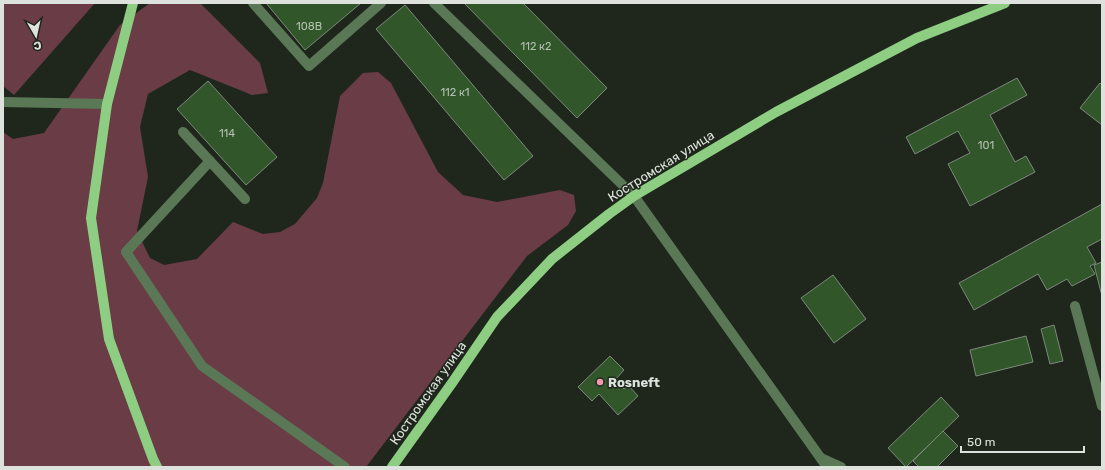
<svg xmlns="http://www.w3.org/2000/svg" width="1105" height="470" viewBox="0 0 1105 470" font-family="Rubik,sans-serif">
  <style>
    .green { fill: #693c46 }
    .building { fill: #30562a; stroke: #7e887d }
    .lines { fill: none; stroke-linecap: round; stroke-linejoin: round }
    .minor { stroke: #5a7855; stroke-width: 10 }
    .major { stroke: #8ece83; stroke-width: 10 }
    .poi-dot { fill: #f29aad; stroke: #1f271d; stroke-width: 1.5 }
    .labels { text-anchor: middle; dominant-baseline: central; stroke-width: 3; stroke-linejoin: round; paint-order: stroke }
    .number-label { font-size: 11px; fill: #b2c0b0 }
    .street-label { font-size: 13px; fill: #dde3dc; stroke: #1f271d }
    .poi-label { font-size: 13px; font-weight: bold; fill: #dde3dc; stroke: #1f271d; text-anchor: start }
  </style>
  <rect width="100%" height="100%" fill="#1f271d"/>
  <g class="green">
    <polygon points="3,3 95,3 14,95 3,86"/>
    <polygon points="150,3 200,3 260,63 268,93 252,95 190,70 148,94 140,127 148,177 137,231 150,258 164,265 197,259 233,222 263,234 280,232 295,224 317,198 323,183 340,96 363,73 378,72 391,83 438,172 463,195 497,202 560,190 574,195 576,211 568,225 527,256 366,467 3,467 3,132 13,139 44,133 120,25"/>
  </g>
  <g class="building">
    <polygon points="266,3 361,3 305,50"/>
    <polygon points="464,3 523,3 607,88 577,118"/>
    <polygon points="405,5 533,156 504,180 376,29"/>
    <polygon points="1017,78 1027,95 990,115 1015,162 1026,156 1035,172 970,206 948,164 970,153 958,131 915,154 906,137"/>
    <polygon points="208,81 277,157 246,185 177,109"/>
    <polygon points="1100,83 1102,85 1102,125 1080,108"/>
    <polygon points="1102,204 1102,239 1087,247 1096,263 1090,266 1095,274 1072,286 1067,279 1047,290 1038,274 974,310 959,283"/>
    <polygon points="1102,262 1102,296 1094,265"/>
    <polygon points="833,275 866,319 834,343 801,298"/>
    <polygon points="1054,325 1063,361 1050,364 1041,329"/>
    <polygon points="1026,336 1033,362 976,376 970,350"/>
    <polygon points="610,356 624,370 615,380 624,389 628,385 638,396 618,415 599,394 592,401 578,387"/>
    <polygon points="941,397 959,416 906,467 888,448"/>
    <polygon points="943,431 958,446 937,467 919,467 913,461"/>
  </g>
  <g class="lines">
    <g class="minor">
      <polyline points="253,3 309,66 381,3"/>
      <polyline points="434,3 634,196 827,467"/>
      <polyline points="3,102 107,104"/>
      <polyline points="183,132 245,199"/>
      <polyline points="210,161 126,252 202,366 345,467"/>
      <polyline points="1075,306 1102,406"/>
      <polyline points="821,458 841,467"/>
    </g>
    <g class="major">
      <polyline points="133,3 107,104 91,218 109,339 153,459 157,467"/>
      <polyline points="392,467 452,383 497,317 552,259 609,214 634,196 776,112 917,38 1005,3"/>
    </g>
  </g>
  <circle class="poi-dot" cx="600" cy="382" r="4"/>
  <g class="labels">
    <g class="number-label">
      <text x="309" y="26">108В</text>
      <text x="536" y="46">112 к2</text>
      <text x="455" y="92">112 к1</text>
      <text x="227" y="133">114</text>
      <text x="986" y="145">101</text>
    </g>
    <g class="street-label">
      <text transform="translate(661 166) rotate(-32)">Костромская улица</text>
      <text transform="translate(428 393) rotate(-55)">Костромская улица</text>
    </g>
    <g class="poi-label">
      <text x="608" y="382">Rosneft</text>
    </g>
  </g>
  <rect width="1105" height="470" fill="none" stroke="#dde3dc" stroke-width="8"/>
  <g transform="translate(36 36) rotate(171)" stroke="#1f271d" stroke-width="3" paint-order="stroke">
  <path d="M0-3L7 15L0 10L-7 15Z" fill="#dde3dc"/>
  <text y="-6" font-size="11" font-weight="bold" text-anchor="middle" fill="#dde3dc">С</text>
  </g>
  <path d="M961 446v6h123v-6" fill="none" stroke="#dde3dc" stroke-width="2"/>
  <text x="967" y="446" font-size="12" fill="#dde3dc" stroke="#1f271d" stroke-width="3" paint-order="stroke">50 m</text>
</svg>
